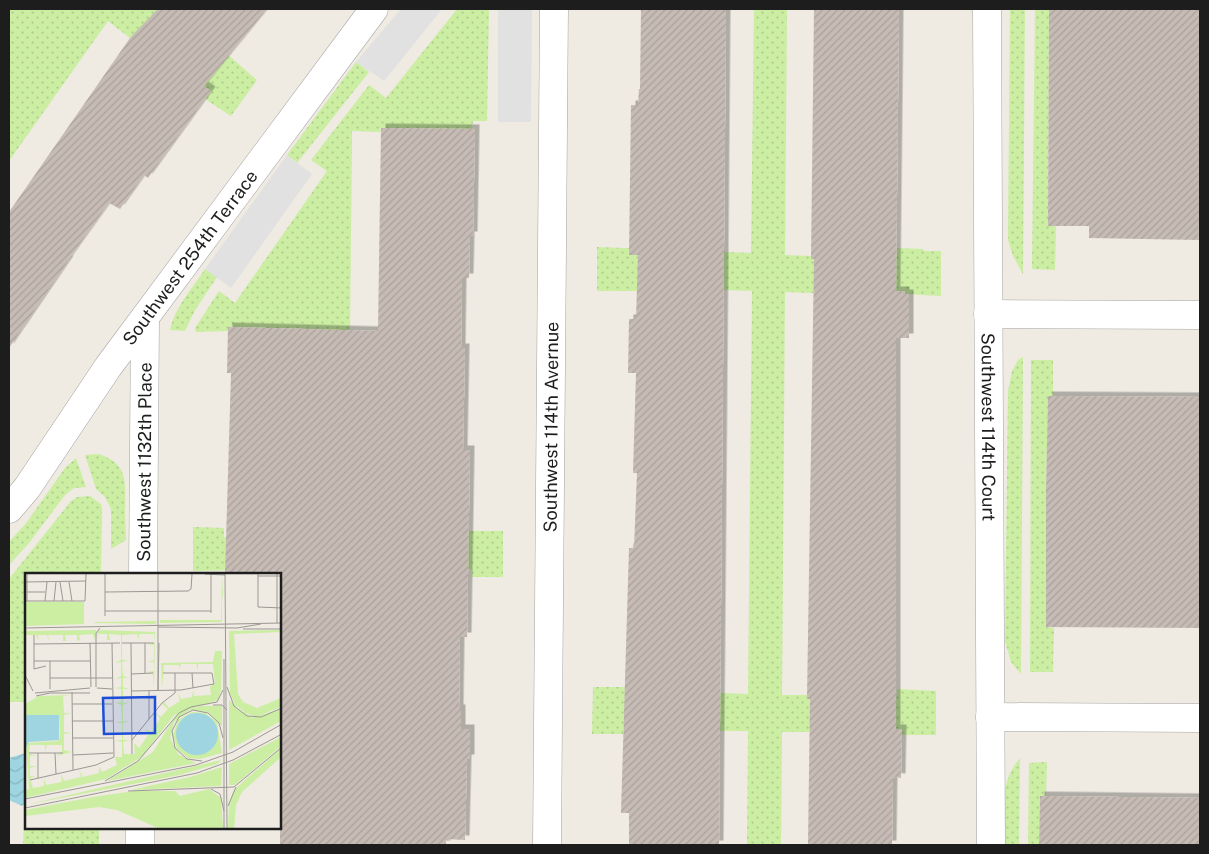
<svg xmlns="http://www.w3.org/2000/svg" width="1209" height="854" viewBox="0 0 1209 854" font-family="'Public Sans',sans-serif">
  <style>
    .grass { fill: url(#grass-dots) }
    .parking { fill: #e1e1e1 }
    .water { fill: url(#water-waves) }
    .building { fill: url(#building-hatch); filter: url(#shadow) }
    .lines { fill: none; stroke-linecap: round; stroke-linejoin: round }
    .minor-casing { stroke: #a4a4a4; stroke-width: 29 }
    .minor { stroke: #fff; stroke-width: 28 }
    .labels { text-anchor: middle; dominant-baseline: central; stroke-width: 5; stroke-linejoin: round; paint-order: stroke }
    .street-label { font-size: 18px; fill: #1d1d1d; stroke: #fff }
    .inset-road { fill: none; stroke: #9b9893; stroke-width: 1 }
    .view { fill: #1d4ed8; fill-opacity: 0.15; stroke: #1d4ed8; stroke-width: 2.5 }
    .inset-edge { fill: none; stroke: #1d1d1d; stroke-width: 2.5 }
  </style>
  <defs>
    <pattern id="grass-dots" width="8" height="8" patternUnits="userSpaceOnUse" patternTransform="scale(1.25)"><rect width="8" height="8" fill="#cbeea3"/><path d="M2 2h.1M6 6h.1" fill="none" stroke="#aecc8c" stroke-width="1.8" stroke-linecap="round"/></pattern>
    <pattern id="water-waves" width="16" height="10" patternUnits="userSpaceOnUse" patternTransform="scale(1.25)"><rect width="16" height="10" fill="#9ed5e0"/><path d="M0 5q4-4 8 0t8 0" fill="none" stroke="#88b6c0"/></pattern>
    <pattern id="building-hatch" width="6" height="6" patternUnits="userSpaceOnUse" patternTransform="scale(1.25)"><rect width="6" height="6" fill="#c7bcb5"/><path d="M-1 1l2-2M0 6l6-6M5 7l2-2" fill="none" stroke="#aaa19b"/></pattern>
    <filter id="shadow"><feDropShadow dx="4.5" dy="-4.5" stdDeviation="0" flood-color="#0004"/></filter>
  </defs>
  <rect width="100%" height="100%" fill="#efeae2"/>
  <g class="grass">
    <polygon points="9,9 165,9 215,50 218,46 257,80 231,116 205,99 210,91 132,36 130,38 108,21 9,161"/>
    <polygon points="457,9 489,9 487,121 473,121 472,129 380,128 381,132 352,131 350,332 322,332 321,329 228,327 228,331 196,332 195,328 219,291 235,303 327,171 311,160 369,85 386,98"/>
    <polygon points="754,9 787,9 785,255 811,256 811,259 896,259 897,248 923,249 924,251 941,251 941,296 905,294 905,291 814,290 813,293 785,292 782,695 807,695 807,699 896,702 897,689 936,691 936,735 902,735 902,731 810,728 809,732 782,732 781,845 747,845 748,731 720,731 720,727 623,726 623,734 592,734 593,687 625,687 720,696 720,693 748,694 752,291 724,290 723,288 637,286 637,291 597,291 597,247 751,253"/>
    <polygon points="1010,9 1025,9 1023,274 1013,256 1008,240"/>
    <polygon points="1035,9 1049,9 1048,226 1056,226 1055,270 1032,269"/>
    <polygon points="356,62 369,72 297,163 287,155"/>
    <path d="M205 269 217 277 195 310 185 331 170 330C175 307 192 289 205 269Z"/>
    <polygon points="1023,357 1021,674 1011,662 1005,641 1008,391 1012,371 1018,360"/>
    <polygon points="1031,360 1053,360 1053,396 1048,397 1046,488 1049,489 1046,541 1046,627 1054,628 1053,672 1030,672"/>
    <path d="M98 454C130 463 125 485 125 512 125 521 126 530 126 540L111 549V509L105 497 96 489 85 455Z"/>
    <polygon points="76,458 86,487 74,488 65,495 29,543 9,565 9,542 27,522 65,468"/>
    <polygon points="90,496 101,504 102,509 101,574 26,574 26,702 9,702 9,579 71,501 77,497"/>
    <polygon points="193,527 224,528 224,537 320,538 453,531 503,531 503,577 472,577 472,569 378,567 193,571"/>
    <path d="M1020 758 1019 845H1004C1004 813 998 783 1020 758Z"/>
    <polygon points="1047,762 1046,796 1040,796 1039,845 1028,845 1029,763"/>
    <polygon points="24,827 99,828 99,845 29,845 23,843"/>
  </g>
  <g class="parking">
    <polygon points="401,9 442,9 384,81 356,62"/>
    <polygon points="498,9 532,9 531,122 498,122"/>
    <polygon points="287,155 312,174 231,288 205,269"/>
  </g>
  <polygon class="water" points="26,753 26,802 22,806 9,800 9,758"/>
  <g class="building">
    <polygon points="158,9 267,9 204,86 211,91 148,178 144,175 120,209 109,203 68,260 69,260 9,348 9,212 130,38"/>
    <polygon points="641,9 726,9 719,845 629,845 629,813 621,813 629,548 634,548 637,473 633,473 636,373 628,373 629,319 636,319 638,255 629,255 631,105 638,105 639,89 640,89"/>
    <polygon points="814,9 899,9 896,291 905,291 905,294 909,294 909,338 896,338 896,729 902,729 901,778 893,777 892,845 808,845 810,699 807,699 814,259 811,259"/>
    <polygon points="1049,9 1200,9 1200,226 1198,226 1199,240 1089,238 1089,226 1048,226"/>
    <polygon points="381,128 475,129 473,236 470,236 469,278 462,278 461,348 465,348 463,450 470,450 467,637 460,637 459,709 461,709 461,729 470,729 470,759 467,759 465,840 446,839 446,845 280,845 280,574 225,574 231,373 227,373 228,327 378,331"/>
    <polygon points="1048,396 1200,397 1200,628 1046,627 1046,489"/>
    <polygon points="1040,796 1200,798 1200,845 1039,845"/>
  </g>
  <g class="lines">
    <g class="minor-casing">
      <g id="minor">
        <path id="s1" d="M987 9 991 845"/>
        <polyline points="988,314 1200,315"/>
        <path id="s2" d="M9 509 27 488 108 367 374 9"/>
        <path id="s3" d="M143 574 145 318"/>
        <polyline points="990,717 1200,718"/>
        <polyline points="140,845 140,828"/>
        <path id="s4" d="M547 845 554 9"/>
      </g>
    </g>
    <use href="#minor" class="minor"/>
  </g>
  <g class="labels">
    <g class="street-label">
      <text stroke="none"><textPath href="#s2" startOffset="310">Southwest 254th Terrace</textPath></text>
      <text stroke="none"><textPath href="#s4" startOffset="418">Southwest 114th Avernue</textPath></text>
      <text stroke="none"><textPath href="#s1" startOffset="418">Southwest 114th Court</textPath></text>
      <text stroke="none"><textPath href="#s3" startOffset="112">Southwest 1132th Place</textPath></text>
    </g>
  </g>
  <g transform="translate(25 573)">
    <rect width="256" height="256" fill="#efeae2"/>
    <path d="M197 3 198 22 197 26V47L196 49 135 50V47H196ZM0 29H59V51L0 53ZM132 48 130 51 68 50 71 49ZM71 57 70 67 68 61 54 62 55 67 52 68V62H40L41 68H38V62H23L24 68 22 62H13L14 68 11 62H0V58ZM74 57 130 59 129 116 128 100 122 99 129 98V89H123L129 87V72L122 71 130 70 129 61H114V67L112 61 97 62V72L104 71 97 72V87H103L97 89 98 103 103 105H98V114L104 116H98V130L104 129 98 132V148H105L98 150V167H105L98 169 99 181H110L109 170 114 175 124 161 120 156 126 159 135 146 130 139 136 144 143 136 137 131 139 129 144 135 155 128 152 119 156 126 167 124 168 117 169 123 186 122 185 114 190 110 188 91H173V97L171 91H156L154 97V92H139L137 116 136 90 188 89 190 78H197L196 117 193 127 149 142 118 183 81 206 0 225V217L4 216 1 170 33 168 35 164 34 142H0V131L14 123 46 122 38 123 39 140H46L39 142V159L46 160 39 161V177L47 179 31 183 37 179V172H22L20 179V172H5L4 181 12 183H5V193H12L5 195V203H11L5 205 8 215 19 213V205L21 212 37 209 36 201 39 208 56 204 54 197 58 204 74 200V193L77 199 92 192 90 184H97V169L90 167H97V150H90L97 148 96 132 90 130 96 129V116L90 115 96 114V105L90 106 96 103V89L90 90 96 87V62L84 61 85 67H82V61H73V67L72 60ZM256 57V59L209 61 213 121 218 129 232 135 256 125V134L231 144 213 137 205 121 204 58ZM204 127 227 145 256 136V148L204 177ZM173 133H197V153L183 139 165 137 149 149 145 165 154 182 171 190 82 208 128 179 151 142ZM167 139 180 140 192 149 197 180 175 186 163 185 152 176 148 162 153 147ZM175 141 186 145 191 163 188 175 177 181 161 178 152 153 157 146ZM256 164V173L210 212H204V191ZM256 175V184L217 219 211 232 209 256H203L204 230 209 217ZM197 187 192 191 154 202 0 232ZM197 194 196 213 105 217 165 204ZM184 216 196 225 198 256H135L92 237 74 234 0 243V237L68 224 109 218H150L155 223Z" fill="#cbeea3" fill-rule="evenodd"/>
    <path d="M151 161a21 21 0 1 1 42 0a21 21 0 1 1-42 0ZM0 142H34V167L4 169 0 176Z" fill="#9ed5e0"/>
    <path class="inset-road" d="M2 1V28M80 1V43M133 1V118M180 1 200 2M200 1 202 256M233 1V34L257 35M252 1V50M233 3H257M0 9 61 8M35 9 38 28M44 9 47 28M2 19H20M80 19 163 18 166 16 167 1M0 28H60L61 1M20 28 22 9M29 28 31 9M80 38H186M186 40V1M133 54 212 55 236 51M0 55 257 50M218 56H257M9 62V96L21 93M65 70 66 114M97 70H129M106 70 107 181M120 70V100M9 71 95 70M199 86V256M9 88H65M25 88V116M167 100 168 115M106 101 128 100M0 102 8 118M25 105H87M71 114V60L75 55M202 114 209 133 222 143 236 144 257 135M72 115 87 116M133 117 134 70M106 118 156 117 189 111 187 100H138M124 118V146M47 119 48 197M10 120 65 115M11 123 25 120H65M47 131H87M188 132H197L202 137M47 148H88M47 165H88M107 167 137 130 150 120V100M4 180H38M13 180V205M30 180 31 201M48 182 88 180M177 188 162 186 150 175 147 158 154 144 168 137 183 140 194 150 198 165M5 207 71 192 89 184 87 70M80 208 113 188 154 140 166 134 192 129 198 117M186 216 195 221 199 238M103 218 209 214 257 174M0 226 171 192 208 179 257 151M203 233 211 214M0 235 172 200 208 187 257 161"/>
    <path class="view" d="M130 124V160L79 161 78 125Z"/>
    <rect width="256" height="256" class="inset-edge"/>
  </g>
  <rect width="1209" height="854" fill="none" stroke="#1d1d1d" stroke-width="20"/>
</svg>
